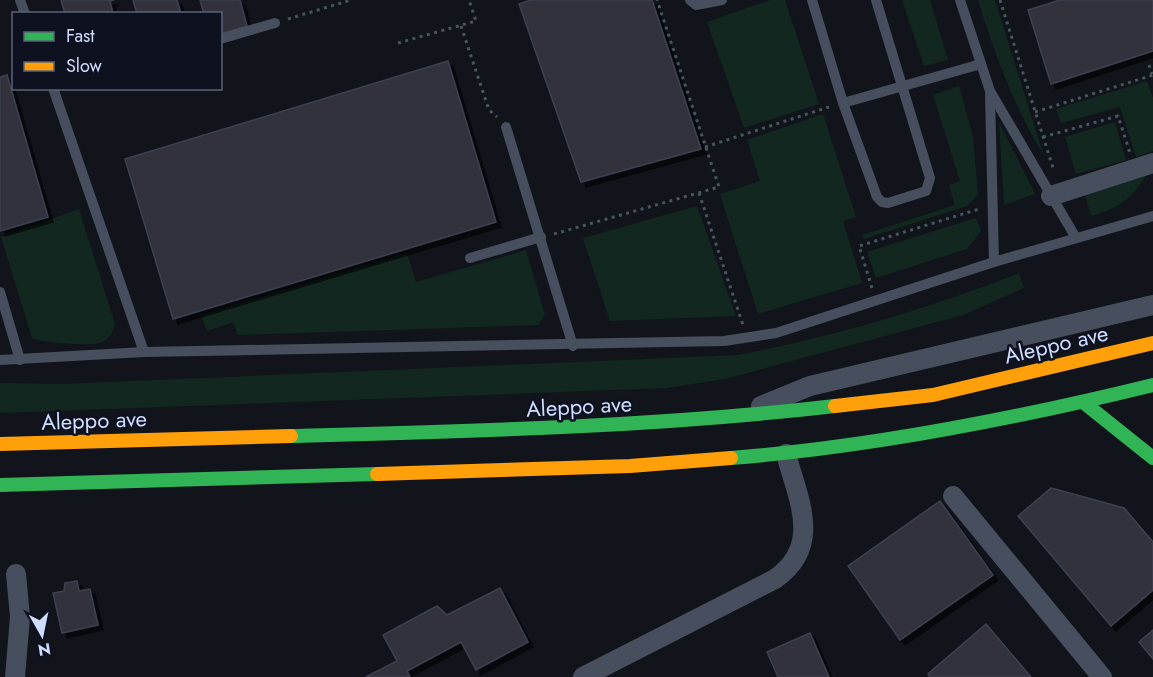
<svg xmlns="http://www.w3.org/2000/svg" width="1153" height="677" viewBox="0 0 1153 677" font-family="Jost,sans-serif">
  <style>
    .green { fill: #11271f }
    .building { fill: #30333e; stroke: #3c414f; stroke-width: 1.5; filter: url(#shadow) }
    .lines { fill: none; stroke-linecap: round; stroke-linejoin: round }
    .path { stroke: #44575a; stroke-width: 3; stroke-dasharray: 3 4.5; stroke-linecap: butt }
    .lane { stroke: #474e5d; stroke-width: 10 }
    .street { stroke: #474e5d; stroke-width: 20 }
    .fast { stroke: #30b455; stroke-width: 14 }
    .slow { stroke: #ff9f0a; stroke-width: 14 }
    .labels { text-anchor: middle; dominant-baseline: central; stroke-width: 5; stroke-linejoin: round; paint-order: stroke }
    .street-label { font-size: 22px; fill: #cfdcfd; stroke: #0e1220 }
  </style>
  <defs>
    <filter id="shadow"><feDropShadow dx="5" dy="5" stdDeviation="0" flood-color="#0009"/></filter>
  </defs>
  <rect width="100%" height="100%" fill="#12141c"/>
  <g class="green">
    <polygon points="770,0 785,0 819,104 744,128 707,22"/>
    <polygon points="902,0 930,0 948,60 924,66"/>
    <path d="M978 0H995L1044 156C1014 107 995 55 978 0Z"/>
    <polygon points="1147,81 1153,98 1153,151 1136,157 1120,107 1061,123 1056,109"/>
    <polygon points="959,86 973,136 978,195 967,206 864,239 862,235 955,205 949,185 960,181 933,95"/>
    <polygon points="823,114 856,217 843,221 862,283 758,314 720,194 760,181 747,140"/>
    <polygon points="999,122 1035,194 1004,205"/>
    <polygon points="1115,122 1126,160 1076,174 1065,137"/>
    <path d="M1150 170C1132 198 1124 206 1091 216L1084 191Z"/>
    <polygon points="697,206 736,316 610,321 583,238"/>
    <path d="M79 209 115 324C113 332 109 340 100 343 89 346 42 343 32 338L1 237Z"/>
    <polygon points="976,218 981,231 967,249 876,278 867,252"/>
    <polygon points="526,250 545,315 538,325 238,335 233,322 207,331 201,315 407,253 416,282"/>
    <path d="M1019 273 1024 288 963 315 725 379 667 388 0 413V383L63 384 738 355C834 336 928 309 1019 273Z"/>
  </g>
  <g class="building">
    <polygon points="61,0 114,0 110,1 113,14 65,14"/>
    <polygon points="133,0 177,0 181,14 137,14"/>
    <polygon points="200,0 240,0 247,26 220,34 220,14 204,14"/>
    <polygon points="531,0 652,0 701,149 581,182 519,4"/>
    <polygon points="1060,0 1153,0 1153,51 1051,84 1028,10"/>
    <polygon points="448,61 496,222 173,319 125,159"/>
    <polygon points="7,75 48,217 0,231 0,77"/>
    <polygon points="1051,488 1124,508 1153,542 1153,590 1111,626 1018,516"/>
    <polygon points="940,501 993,575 900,640 848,566"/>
    <polygon points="77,581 79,591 90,589 98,625 62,633 53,593 64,591 65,583"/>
    <polygon points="500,588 528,642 476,670 461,642 407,671 410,677 366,677 397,661 383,635 437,606 447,615"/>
    <polygon points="986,624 1031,677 930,677 928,674"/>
    <polygon points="1153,630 1153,659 1139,642"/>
    <polygon points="810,633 829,677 778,677 767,652"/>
  </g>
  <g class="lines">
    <g class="path">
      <polyline points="1000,0 1053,168"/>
      <polyline points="288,19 351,0"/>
      <polyline points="461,26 489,110 497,117"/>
      <polyline points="398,43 476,21 469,0"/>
      <polyline points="1149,65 1152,74"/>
      <polyline points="1035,112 1153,75"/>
      <polyline points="1043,137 1118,116 1130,153"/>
      <polyline points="705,147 829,107"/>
      <polyline points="699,193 743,325"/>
      <polyline points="554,234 719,187 657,0"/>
      <polyline points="872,288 859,246 979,209"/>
    </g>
    <g class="lane">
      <polyline points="20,0 25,14"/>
      <polyline points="690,0 696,5 722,0"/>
      <polyline points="812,0 843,103 981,64"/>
      <polyline points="960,0 990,91 1076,238"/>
      <polyline points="220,39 275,23"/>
      <polyline points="53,88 144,352"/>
      <polyline points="990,95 994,262"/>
      <polyline points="843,103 877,197 882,202 888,203 926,191 930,178 876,0"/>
      <polyline points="506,127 573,346"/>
      <polyline points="470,258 541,237"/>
      <polyline points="0,292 20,360"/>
      <polyline points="0,360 144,352 724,341 776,333 994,262 1153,216"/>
    </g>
    <g class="street">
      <polyline points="1051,196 1153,163"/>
      <polyline points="761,406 810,386 1153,305"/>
      <polyline points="953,496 1102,677"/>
      <polyline points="15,677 20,617 16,574"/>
      <path d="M583 677 775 579C823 546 798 499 786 454"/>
    </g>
    <g class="fast">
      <polyline points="1083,402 1153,458"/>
      <path d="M291 436C473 431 654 427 835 406"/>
      <path d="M731 458C873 447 1014 419 1153 385"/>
      <polyline points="0,485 377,474"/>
    </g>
    <g class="slow">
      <polyline points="835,406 933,395 1153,343"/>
      <polyline points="0,444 291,436"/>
      <polyline points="377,474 630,466 731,458"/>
    </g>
  </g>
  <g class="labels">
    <g class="street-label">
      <text transform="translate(1056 344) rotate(-13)">Aleppo ave</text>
      <text transform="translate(579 406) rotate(-3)">Aleppo ave</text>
      <text transform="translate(94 420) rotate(-2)">Aleppo ave</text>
    </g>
  </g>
  <rect x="12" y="12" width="210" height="78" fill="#0e1220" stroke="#5b6378" stroke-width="1.5"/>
  <rect x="24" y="32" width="30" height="9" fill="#30b455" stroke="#5b6378" stroke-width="1.5"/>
  <text x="66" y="42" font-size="18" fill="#cfdcfd">Fast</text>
  <rect x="24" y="62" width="30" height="9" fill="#ff9f0a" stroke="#5b6378" stroke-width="1.5"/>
  <text x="66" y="72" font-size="18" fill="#cfdcfd">Slow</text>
  <g transform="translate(42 635) rotate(171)" stroke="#0e1220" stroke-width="4.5" paint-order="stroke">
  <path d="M0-4.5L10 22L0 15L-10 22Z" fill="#cfdcfd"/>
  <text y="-9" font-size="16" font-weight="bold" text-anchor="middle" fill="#cfdcfd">N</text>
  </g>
</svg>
